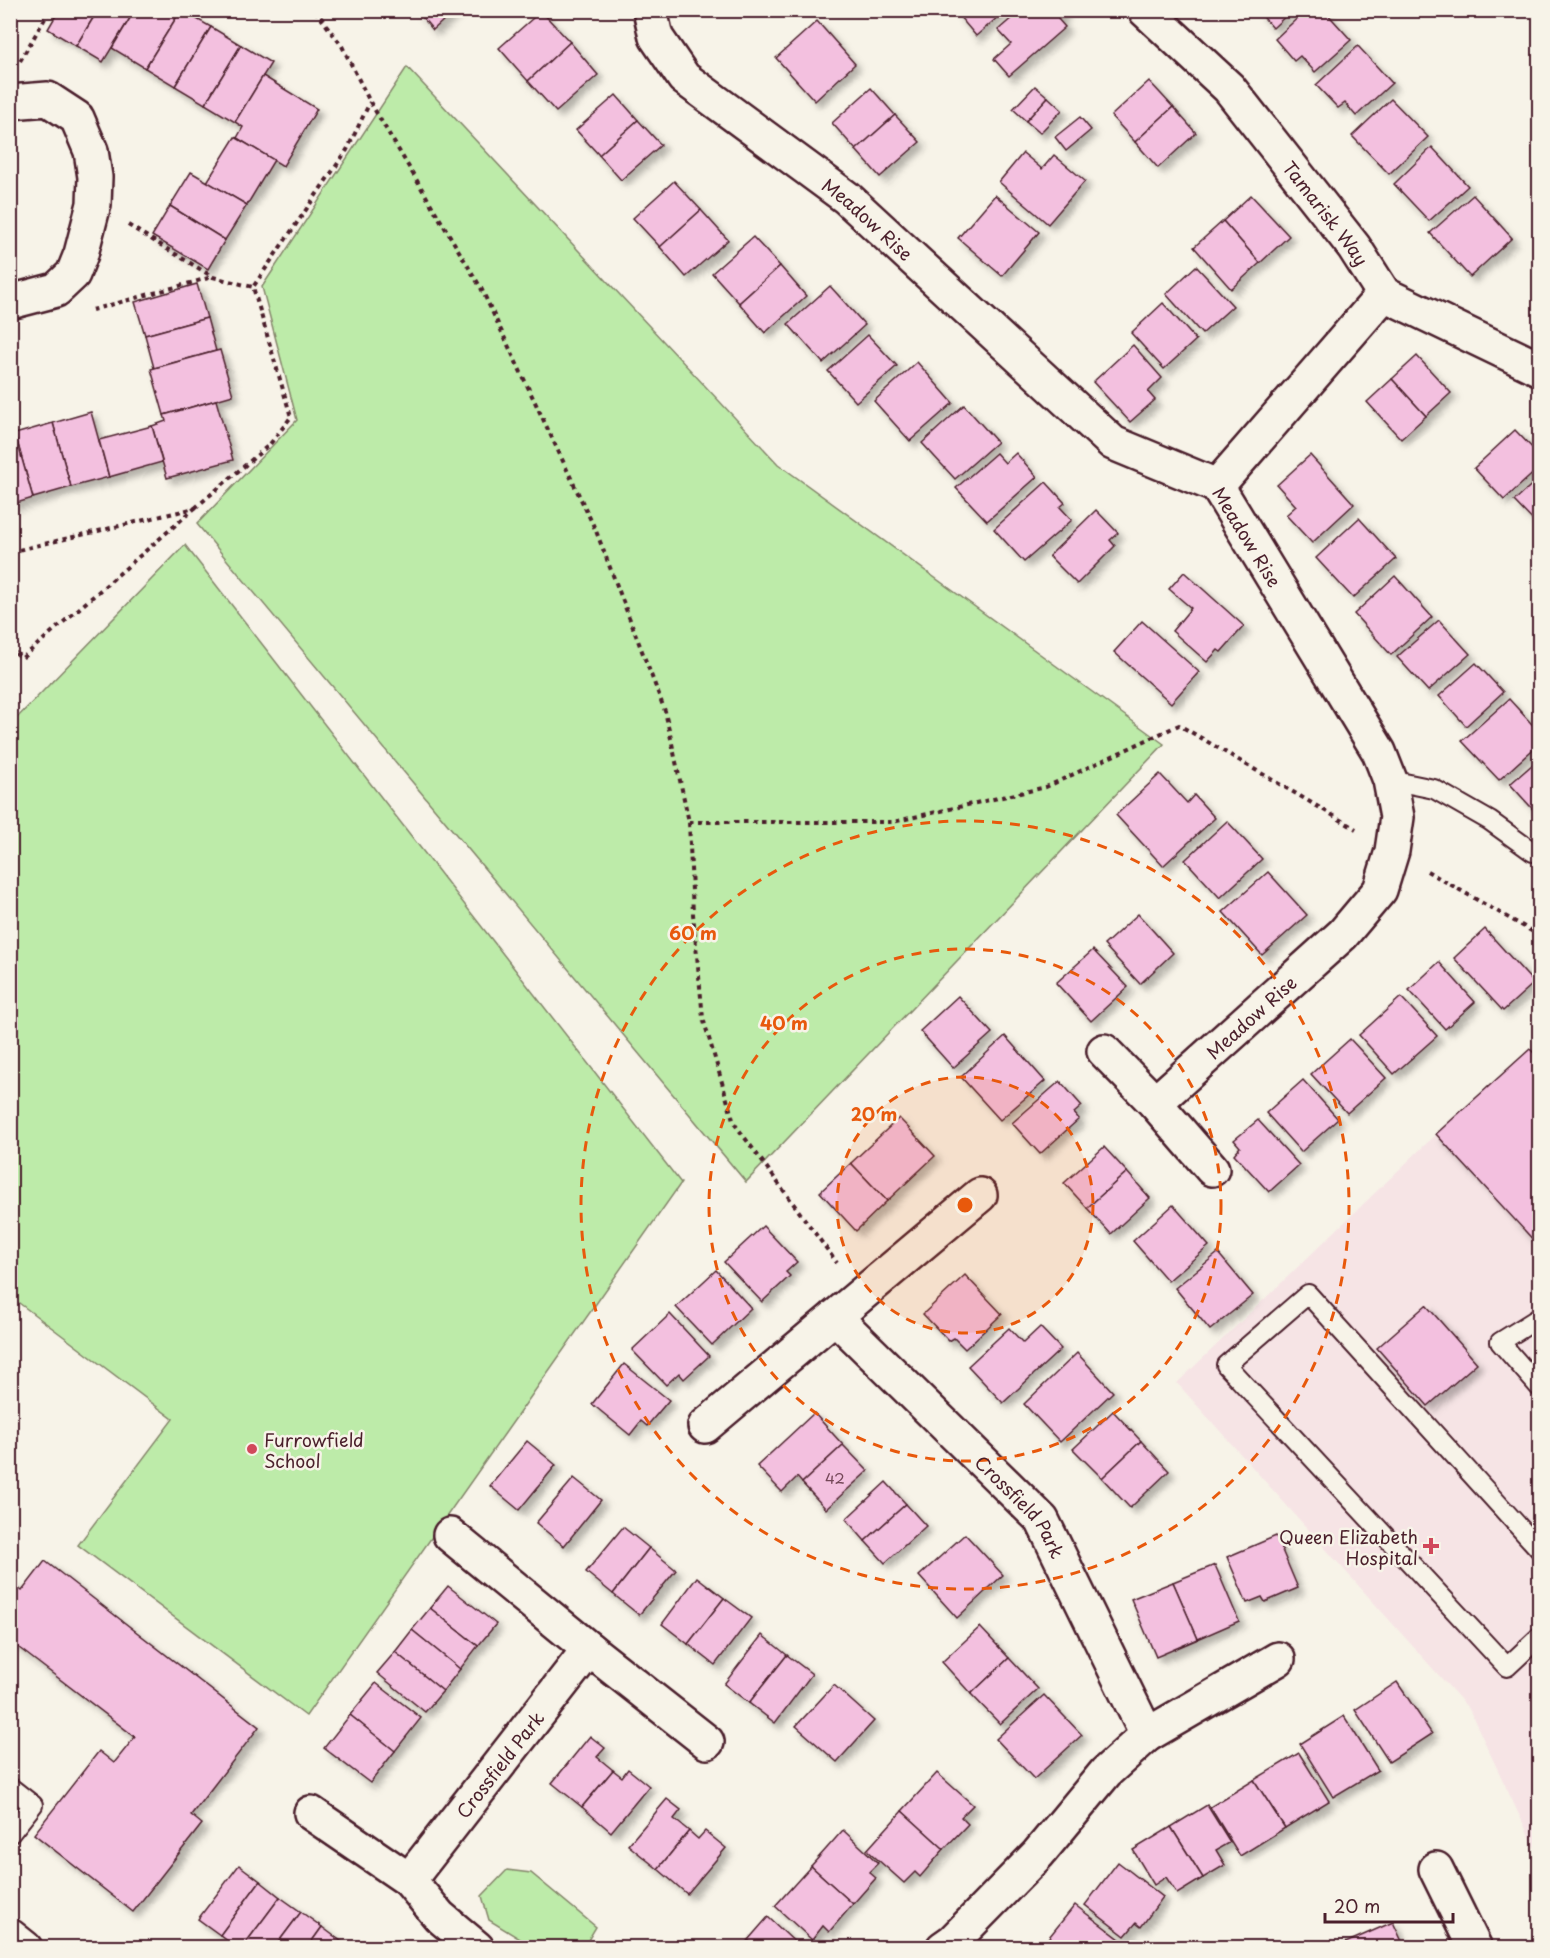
<svg xmlns="http://www.w3.org/2000/svg" width="1550" height="1958" viewBox="0 0 1550 1958" font-family="'Playpen Sans',sans-serif">
  <style>
    .built { fill: #f6e4e5 }
    .green { fill: #bdeba9; stroke: #84856a; stroke-width: 1.5 }
    .building { fill: #f3c0df; stroke: #4a1f2b; stroke-width: 1.5; filter: url(#shadow) }
    .lines { fill: none; stroke-linecap: round; stroke-linejoin: round }
    .service-casing { stroke: #4a1f2b; stroke-width: 22 }
    .minor-casing { stroke: #4a1f2b; stroke-width: 38 }
    .tertiary-casing { stroke: #4a1f2b; stroke-width: 38 }
    .path { stroke: #4a1f2b; stroke-width: 4; stroke-dasharray: 4.5 4.5; stroke-linecap: butt }
    .service { stroke: #f7f3e8; stroke-width: 18 }
    .minor { stroke: #f7f3e8; stroke-width: 33 }
    .tertiary { stroke: #f7f3e8; stroke-width: 33 }
    .ring { fill: none; stroke: #e8590c; stroke-width: 3; stroke-dasharray: 10 8 }
    .poi-dot { fill: #d1495b; stroke: #f7f3e8; stroke-width: 2 }
    .labels { text-anchor: middle; dominant-baseline: central; stroke-width: 5; stroke-linejoin: round; paint-order: stroke }
    .number-label { font-size: 15px; fill: #744758 }
    .street-label { font-size: 18px; fill: #4a1f2b; stroke: #f7f3e8 }
    .poi-label { font-size: 18px; fill: #4a1f2b; stroke: #f7f3e8; text-anchor: start }
    .centre { fill: #e8590c; stroke: #f7f3e8; stroke-width: 3 }
    .ring-label { font-size: 18px; text-anchor: middle; font-weight: bold; fill: #e8590c; stroke: #f7f3e8; stroke-width: 5; stroke-linejoin: round; paint-order: stroke }
  </style>
  <defs>
    <filter id="shadow"><feDropShadow dx="5.5" dy="5.5" stdDeviation="3" flood-color="#0004"/></filter>
  </defs>
  <rect width="100%" height="100%" fill="#f7f3e8"/>
  <filter id="ink" filterUnits="userSpaceOnUse"><feTurbulence type="fractalNoise" baseFrequency=".0167" numOctaves="2"/><feDisplacementMap in="SourceGraphic" scale="12" xChannelSelector="R" yChannelSelector="G"/><feConvolveMatrix kernelMatrix="1 2 1 2 8 2 1 2 1" color-interpolation-filters="sRGB"/></filter>
  <g filter="url(#ink)">
    <polygon class="built" points="1539,1040 1539,1857 1469,1709 1177,1383 1429,1141"/>
    <g class="green">
      <polygon points="407,67 778,464 1164,744 746,1182 197,524 297,420 262,287"/>
      <polygon points="185,545 681,1183 306,1716 78,1545 173,1419 11,1297 10,725"/>
      <polygon points="507,1870 531,1873 596,1927 584,1947 533,1947 489,1920 482,1896"/>
    </g>
    <g class="building">
      <polygon points="59,10 98,10 76,46 48,29"/>
      <polygon points="98,10 135,10 103,62 76,46"/>
      <polygon points="135,10 181,10 145,68 112,48"/>
      <polygon points="181,10 211,27 175,86 145,68"/>
      <polygon points="416,10 455,10 433,30"/>
      <polygon points="954,10 1006,10 976,36"/>
      <polygon points="1021,10 1061,10 1064,13 1058,19 1065,27 1009,76 994,59 1011,44 998,30"/>
      <polygon points="1257,10 1292,10 1273,28"/>
      <polygon points="1306,10 1324,10 1351,40 1315,72 1300,56 1294,61 1275,39"/>
      <polygon points="541,11 570,42 528,81 499,48"/>
      <polygon points="817,21 855,64 815,101 776,58"/>
      <polygon points="211,27 241,45 205,104 175,86"/>
      <polygon points="570,42 598,75 556,112 528,81"/>
      <polygon points="241,45 271,63 235,122 205,104"/>
      <polygon points="1358,46 1392,83 1356,116 1345,103 1338,108 1316,85"/>
      <polygon points="263,76 317,109 283,166 237,138 243,127 235,122"/>
      <polygon points="1149,81 1173,107 1135,142 1111,116"/>
      <polygon points="1035,86 1048,97 1026,121 1013,109"/>
      <polygon points="871,88 895,115 856,150 832,123"/>
      <polygon points="616,95 638,120 599,155 576,130"/>
      <polygon points="1048,97 1062,110 1040,133 1026,121"/>
      <polygon points="1391,99 1428,137 1389,174 1352,136"/>
      <polygon points="1173,107 1196,133 1158,168 1135,142"/>
      <polygon points="895,115 920,142 880,177 856,150"/>
      <polygon points="1080,117 1091,130 1066,151 1055,137"/>
      <polygon points="638,120 661,145 621,180 599,155"/>
      <polygon points="235,137 274,160 247,205 207,182"/>
      <polygon points="1432,147 1468,186 1429,221 1394,184"/>
      <polygon points="1023,153 1042,169 1054,155 1085,181 1048,224 999,182"/>
      <polygon points="191,172 247,205 225,240 170,206"/>
      <polygon points="674,181 701,210 660,247 633,218"/>
      <polygon points="995,195 1039,232 1002,276 958,238"/>
      <polygon points="1251,195 1289,236 1260,263 1223,221"/>
      <polygon points="1473,195 1512,238 1470,277 1430,233"/>
      <polygon points="170,206 225,240 208,269 152,236"/>
      <polygon points="701,210 728,240 686,277 660,247"/>
      <polygon points="1223,221 1260,263 1231,289 1194,247"/>
      <polygon points="753,237 780,266 739,303 712,273"/>
      <polygon points="780,266 806,296 765,333 739,303"/>
      <polygon points="1196,266 1233,306 1202,334 1166,294"/>
      <polygon points="197,284 207,318 145,335 135,302"/>
      <polygon points="830,286 865,325 823,363 788,324"/>
      <polygon points="1163,303 1196,340 1164,369 1131,333"/>
      <polygon points="207,318 216,351 154,368 145,335"/>
      <polygon points="868,335 897,366 856,402 828,371"/>
      <polygon points="1133,345 1162,378 1148,392 1155,400 1130,422 1093,382"/>
      <polygon points="220,350 233,395 164,415 151,369"/>
      <polygon points="1417,356 1451,393 1426,416 1392,379"/>
      <polygon points="917,362 953,403 910,441 874,401"/>
      <polygon points="1392,379 1426,416 1401,439 1367,402"/>
      <polygon points="216,400 233,460 167,478 152,426 166,421 164,415"/>
      <polygon points="964,405 997,442 955,479 922,443"/>
      <polygon points="91,412 109,477 71,487 53,423"/>
      <polygon points="53,423 71,487 33,498 15,434"/>
      <polygon points="152,426 162,462 109,477 99,440"/>
      <polygon points="1515,430 1540,456 1540,467 1504,500 1474,468"/>
      <polygon points="15,434 33,498 10,505 10,435"/>
      <polygon points="996,453 1005,463 1016,453 1037,477 987,521 956,488"/>
      <polygon points="1310,455 1354,504 1312,543 1286,515 1296,506 1277,485"/>
      <polygon points="1540,477 1540,528 1514,501"/>
      <polygon points="1046,482 1065,503 1060,507 1072,520 1024,562 994,529"/>
      <polygon points="1096,510 1118,533 1110,540 1115,546 1077,584 1049,556"/>
      <polygon points="1359,518 1396,559 1353,598 1316,558"/>
      <polygon points="1184,572 1244,626 1221,652 1218,650 1207,662 1172,631 1191,608 1169,589"/>
      <polygon points="1395,576 1432,617 1391,655 1354,614"/>
      <polygon points="1439,620 1470,654 1428,691 1397,657"/>
      <polygon points="1142,621 1199,672 1171,703 1114,652"/>
      <polygon points="1476,663 1503,692 1466,726 1439,696"/>
      <polygon points="1509,699 1540,733 1540,743 1499,780 1462,741"/>
      <polygon points="1540,758 1540,817 1510,784"/>
      <polygon points="1160,774 1187,803 1194,795 1215,818 1163,866 1116,815"/>
      <polygon points="1227,821 1262,859 1220,898 1185,860"/>
      <polygon points="1268,872 1307,915 1262,955 1223,912"/>
      <polygon points="1138,914 1173,953 1140,984 1104,945"/>
      <polygon points="1485,929 1534,983 1503,1011 1454,958"/>
      <polygon points="1093,950 1128,987 1091,1021 1056,983"/>
      <polygon points="1439,962 1475,1002 1445,1029 1409,990"/>
      <polygon points="958,996 992,1033 953,1068 920,1031"/>
      <polygon points="1401,997 1437,1036 1394,1074 1359,1035"/>
      <polygon points="1005,1036 1045,1081 1000,1120 961,1077"/>
      <polygon points="1350,1039 1386,1078 1347,1113 1311,1074"/>
      <polygon points="1530,1049 1540,1059 1538,1245 1436,1134"/>
      <polygon points="1303,1080 1338,1119 1301,1152 1266,1113"/>
      <polygon points="1060,1081 1082,1106 1074,1113 1079,1119 1040,1154 1012,1123"/>
      <polygon points="899,1118 935,1156 887,1201 851,1163"/>
      <polygon points="1258,1120 1299,1165 1269,1192 1234,1154 1240,1147 1234,1140"/>
      <polygon points="1104,1147 1127,1172 1087,1208 1064,1183"/>
      <polygon points="851,1163 887,1201 856,1231 820,1192"/>
      <polygon points="1127,1172 1150,1198 1111,1234 1087,1208"/>
      <polygon points="1173,1205 1209,1246 1168,1281 1133,1241"/>
      <polygon points="763,1226 797,1262 786,1272 790,1276 762,1302 724,1262"/>
      <polygon points="1218,1253 1253,1295 1210,1330 1175,1288"/>
      <polygon points="716,1270 751,1308 712,1345 676,1307"/>
      <polygon points="965,1275 1002,1314 965,1349 954,1338 949,1341 923,1314"/>
      <polygon points="1426,1305 1477,1363 1428,1406 1377,1348"/>
      <polygon points="670,1314 709,1356 684,1379 679,1373 666,1385 632,1350"/>
      <polygon points="1040,1327 1061,1349 1003,1403 968,1366 1009,1328 1023,1343"/>
      <polygon points="1077,1353 1113,1392 1060,1442 1024,1404"/>
      <polygon points="624,1364 669,1400 647,1426 641,1421 630,1435 592,1404"/>
      <polygon points="1113,1411 1141,1441 1102,1478 1073,1449"/>
      <polygon points="814,1413 843,1445 802,1483 797,1477 782,1492 757,1466"/>
      <polygon points="527,1441 556,1465 519,1510 490,1486"/>
      <polygon points="1141,1441 1169,1471 1130,1508 1102,1478"/>
      <polygon points="843,1445 868,1471 826,1509 802,1483"/>
      <polygon points="574,1478 601,1500 564,1546 536,1523"/>
      <polygon points="886,1482 906,1504 865,1541 846,1519"/>
      <polygon points="906,1504 926,1526 885,1563 865,1541"/>
      <polygon points="623,1527 649,1548 613,1594 586,1572"/>
      <polygon points="965,1534 1003,1575 957,1618 919,1576"/>
      <polygon points="1276,1536 1298,1588 1265,1602 1262,1597 1247,1603 1227,1557"/>
      <polygon points="649,1548 676,1570 639,1615 613,1594"/>
      <polygon points="45,1561 259,1727 191,1815 202,1824 133,1912 34,1834 99,1751 114,1763 135,1737 10,1641 10,1582 22,1591"/>
      <polygon points="1215,1565 1239,1621 1198,1639 1173,1582"/>
      <polygon points="697,1577 724,1598 688,1644 662,1624"/>
      <polygon points="1173,1582 1198,1639 1156,1657 1131,1599"/>
      <polygon points="448,1586 496,1624 478,1646 430,1608"/>
      <polygon points="724,1598 751,1618 715,1665 688,1644"/>
      <polygon points="430,1608 478,1646 460,1669 412,1630"/>
      <polygon points="980,1627 1009,1658 971,1694 942,1662"/>
      <polygon points="412,1630 460,1669 443,1691 395,1652"/>
      <polygon points="762,1635 787,1655 749,1703 724,1684"/>
      <polygon points="395,1652 443,1691 425,1712 377,1673"/>
      <polygon points="787,1655 812,1674 775,1723 749,1703"/>
      <polygon points="1009,1658 1038,1689 1000,1724 971,1694"/>
      <polygon points="1397,1682 1432,1734 1389,1762 1355,1710"/>
      <polygon points="376,1683 421,1718 395,1751 350,1715"/>
      <polygon points="834,1685 874,1721 837,1762 796,1726"/>
      <polygon points="1044,1695 1082,1735 1034,1779 996,1739"/>
      <polygon points="350,1715 395,1751 370,1783 324,1748"/>
      <polygon points="1344,1716 1378,1770 1333,1797 1300,1744"/>
      <polygon points="590,1736 605,1748 597,1757 613,1770 582,1807 552,1783"/>
      <polygon points="1299,1753 1329,1801 1285,1828 1254,1780"/>
      <polygon points="628,1769 649,1786 611,1832 582,1807 613,1770 622,1777"/>
      <polygon points="937,1773 973,1805 961,1817 968,1824 944,1849 902,1811"/>
      <polygon points="1254,1780 1285,1828 1240,1856 1210,1807"/>
      <polygon points="667,1799 681,1810 674,1819 689,1831 658,1869 628,1845"/>
      <polygon points="1207,1805 1230,1842 1216,1850 1225,1865 1203,1878 1171,1827"/>
      <polygon points="902,1811 944,1849 920,1877 915,1872 904,1883 867,1850"/>
      <polygon points="1171,1827 1203,1878 1177,1894 1166,1877 1154,1885 1133,1850"/>
      <polygon points="843,1830 878,1863 869,1872 876,1878 853,1904 811,1866"/>
      <polygon points="689,1831 698,1839 705,1831 726,1848 687,1894 658,1869"/>
      <polygon points="1118,1862 1163,1897 1141,1927 1136,1923 1125,1936 1085,1905"/>
      <polygon points="239,1865 260,1881 220,1935 198,1919"/>
      <polygon points="811,1866 853,1904 829,1932 823,1926 812,1940 775,1906"/>
      <polygon points="260,1881 280,1897 242,1948 237,1948 220,1935"/>
      <polygon points="280,1897 301,1912 274,1948 242,1948"/>
      <polygon points="1075,1905 1121,1940 1115,1948 1041,1947"/>
      <polygon points="301,1912 322,1927 307,1948 274,1948"/>
      <polygon points="768,1917 801,1948 756,1948 748,1940"/>
      <polygon points="1393,1922 1405,1948 1344,1948 1343,1944"/>
      <polygon points="322,1927 342,1942 339,1948 307,1948"/>
      <polygon points="748,1940 756,1948 741,1948"/>
    </g>
    <g class="lines">
      <g class="service-casing">
        <g id="service">
          <polyline points="1390,780 1434,789 1490,821 1533,852"/>
          <polyline points="1540,1317 1500,1342 1540,1388"/>
          <polyline points="1540,1550 1308,1294 1226,1365 1507,1667 1540,1636"/>
          <polyline points="10,1787 33,1805 10,1834"/>
        </g>
      </g>
      <g class="minor-casing">
        <g id="minor">
          <path id="s1" d="M650 10 656 37 684 78 847 198 1113 443 1217 486 1379 752 1390 780 1397 817 1392 851 1380 890 1343 934 1155 1103"/>
          <path id="s2" d="M1145 10 1229 88 1354 247 1384 294 1540 369"/>
          <polyline points="10,102 48,99 77,118 91,151 95,177 94,204 81,254 73,274 56,290 10,302"/>
          <polyline points="1217,486 1384,294"/>
          <polyline points="1104,1051 1155,1103 1212,1169"/>
          <path id="s3" d="M835 1317 1042 1520 1147 1735 1106 1772 1038 1854 953 1941 943 1948"/>
          <polyline points="705,1426 980,1195"/>
          <polyline points="450,1535 589,1649 707,1742"/>
          <polyline points="1147,1735 1278,1659"/>
          <polyline points="311,1813 409,1880 439,1916 477,1948"/>
          <polyline points="1436,1869 1475,1948"/>
          <path id="s4" d="M409 1880 589 1649"/>
        </g>
      </g>
      <g class="tertiary-casing">
        <polyline id="tertiary" points="10,1936 25,1948"/>
      </g>
      <g class="path">
        <polyline points="315,10 342,46 370,102 481,288 596,531 665,711 689,822 693,914 703,1018 734,1123 837,1263"/>
        <polyline points="20,61 50,10"/>
        <polyline points="128,225 213,277 253,287"/>
        <polyline points="92,310 212,277"/>
        <polyline points="195,508 270,444 291,417 253,287 347,150 370,102"/>
        <polyline points="10,552 195,508 22,658 10,648"/>
        <polyline points="689,822 893,822 1046,787 1179,725 1356,829"/>
        <polyline points="1427,871 1540,936"/>
      </g>
      <use href="#service" class="service"/>
      <use href="#minor" class="minor"/>
      <use href="#tertiary" class="tertiary"/>
    </g>
  </g>
  <circle cx="965" cy="1205" r="128" fill="#e8590c" fill-opacity=".12"/>
  <g class="ring">
    <circle cx="965" cy="1205" r="128"/>
    <circle cx="965" cy="1205" r="256"/>
    <circle cx="965" cy="1205" r="384"/>
  </g>
  <g class="poi-dot">
    <circle cx="252" cy="1449" r="6"/>
    <path d="M1428 1537h6v6h6v6h-6v6h-6v-6h-6v-6h6z"/>
  </g>
  <g class="labels">
    <g class="number-label">
      <text x="835" y="1477">42</text>
    </g>
    <g class="street-label">
      <text stroke="none"><textPath href="#s2" startOffset="273">Tamarisk Way</textPath></text>
      <text stroke="none"><textPath href="#s1" startOffset="309">Meadow Rise</textPath></text>
      <text stroke="none"><textPath href="#s1" startOffset="813">Meadow Rise</textPath></text>
      <text transform="translate(1251 1017) rotate(-42)">Meadow Rise</text>
      <text stroke="none"><textPath href="#s3" startOffset="266">Crossfield Park</textPath></text>
      <text stroke="none"><textPath href="#s4" startOffset="147">Crossfield Park</textPath></text>
    </g>
    <g class="poi-label">
      <text x="264" y="1439">Furrowfield<tspan x="264" dy="21">School</tspan></text>
      <text x="1418" y="1536" text-anchor="end">Queen Elizabeth<tspan x="1418" dy="21">Hospital</tspan></text>
    </g>
  </g>
  <circle cx="965" cy="1205" r="9" class="centre"/>
  <g class="ring-label">
    <text x="693" y="940">60 m</text>
    <text x="784" y="1030">40 m</text>
    <text x="874" y="1121">20 m</text>
  </g>
  <rect width="1550" height="1958" fill="none" stroke="#f7f3e8" stroke-width="36"/>
  <rect x="18" y="18" width="1514" height="1922" fill="none" stroke="#4a1f2b" stroke-width="2" filter="url(#ink)"/>
  <path d="M1325 1913v9h128v-9" fill="none" stroke="#4a1f2b" stroke-width="3"/>
  <text x="1334" y="1913" font-size="18" fill="#4a1f2b" stroke="#f7f3e8" stroke-width="4.5" paint-order="stroke">20 m</text>
</svg>
